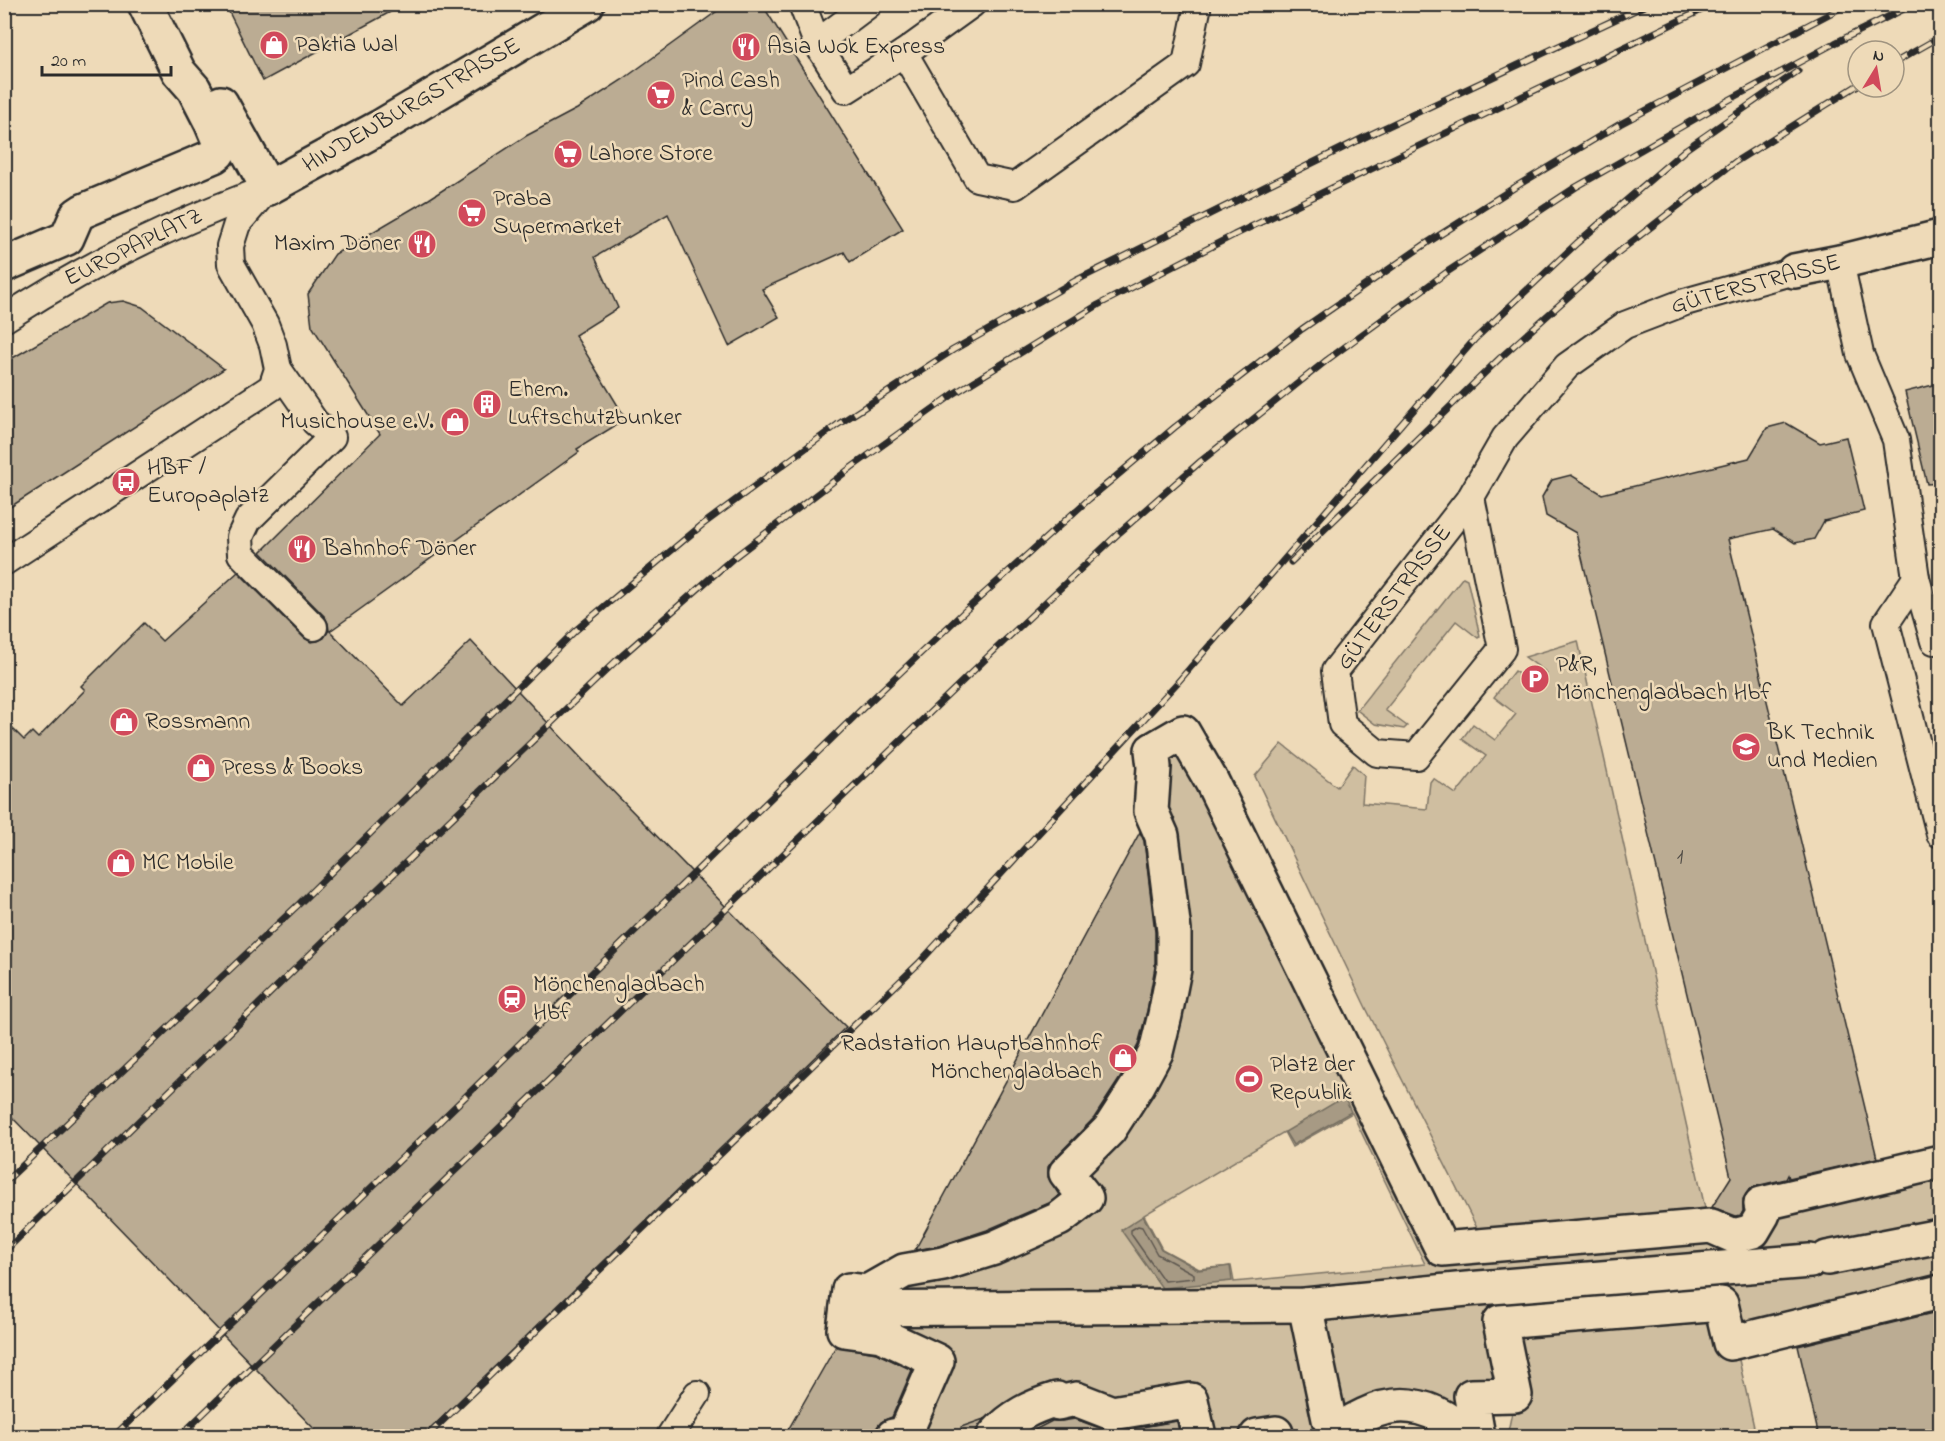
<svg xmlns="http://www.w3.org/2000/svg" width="1945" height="1441" viewBox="0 0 1945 1441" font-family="'Indie Flower',sans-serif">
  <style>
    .green { fill: #cfbea0; stroke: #7d7466; stroke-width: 1.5; fill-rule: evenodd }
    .water { fill: #a79a84; stroke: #756e60; stroke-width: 1.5 }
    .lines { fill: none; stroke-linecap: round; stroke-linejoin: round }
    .shore { stroke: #5d574f; stroke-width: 1.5 }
    .building { fill: #bbac93; stroke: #2b2b2b; stroke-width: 1.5 }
    .lane-casing { stroke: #2b2b2b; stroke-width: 30 }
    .street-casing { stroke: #2b2b2b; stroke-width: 38 }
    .secondary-casing { stroke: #2b2b2b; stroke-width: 38 }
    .lane { stroke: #eedab8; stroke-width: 26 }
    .street { stroke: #eedab8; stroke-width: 33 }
    .secondary { stroke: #eedab8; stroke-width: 33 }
    .rail-casing { stroke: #2b2b2b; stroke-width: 7 }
    .rail { stroke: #eedab8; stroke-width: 4.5; stroke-dasharray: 14; stroke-linecap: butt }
    .labels { text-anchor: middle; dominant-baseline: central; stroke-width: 5; stroke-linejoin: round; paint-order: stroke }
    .number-label { font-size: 21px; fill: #4f4b45 }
    .poi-label { font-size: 24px; fill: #2b2b2b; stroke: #eedab8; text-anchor: start }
    .street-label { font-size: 24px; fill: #2b2b2b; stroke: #eedab8 }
  </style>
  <rect width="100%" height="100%" fill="#eedab8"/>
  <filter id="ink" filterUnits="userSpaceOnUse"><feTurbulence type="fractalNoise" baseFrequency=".0167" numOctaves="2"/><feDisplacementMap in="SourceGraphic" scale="12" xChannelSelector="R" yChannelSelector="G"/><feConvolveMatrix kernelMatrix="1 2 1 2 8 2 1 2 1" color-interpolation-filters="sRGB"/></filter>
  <g filter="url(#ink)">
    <g class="green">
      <polygon points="1463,577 1467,579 1480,636 1478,638 1456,621 1385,710 1407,726 1404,729 1375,724 1357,710"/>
      <path d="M1578 641 1709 1226 1763 1215 1940 1162V1292L1735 1342 1756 1436H1507L1514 1403 1485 1397 1478 1436 1431 1410 1334 1436H1199L1190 1400 1076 1399 994 1436H893L937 1361 849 1290 1086 1198 1066 1173 1165 1015 1154 767 1183 732 1441 1249 1483 1240 1367 1010 1255 776 1282 744 1337 787 1353 765 1364 775 1362 803 1427 809 1430 782 1433 778 1456 794 1486 756 1462 739 1473 724 1495 740 1516 714 1494 697 1514 671 1537 686 1547 673 1525 657ZM1352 1113 1425 1264 1234 1282 1231 1266 1199 1269 1162 1249 1144 1215 1284 1132 1292 1147ZM1143 1216 1161 1249 1199 1270 1230 1266 1162 1288Z"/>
    </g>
    <g class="water">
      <polygon points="1344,1097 1351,1112 1293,1145 1285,1132"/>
      <polygon points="1143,1216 1161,1249 1199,1270 1230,1266 1232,1281 1162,1288 1121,1230"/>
    </g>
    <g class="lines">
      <polygon class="shore" points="1138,1226 1142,1227 1157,1254 1194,1274 1194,1278 1164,1281 1131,1234 1131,1230"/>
    </g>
    <g class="building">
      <polygon points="225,4 405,4 263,81"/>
      <polygon points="727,4 762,4 903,229 850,262 844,252 762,289 779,317 729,346 668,214 595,257 618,308 575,335 626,419 577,449 579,452 330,631 403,706 471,641 596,774 774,956 846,1027 422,1437 322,1437 4,1109 4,720 24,740 32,732 38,738 85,690 81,686 144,623 162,641 238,572 304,638 311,642 318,641 324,638 329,630 328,623 325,617 261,552 380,434 312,326 308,294 335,254 429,199 526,136 577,109 622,80"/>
      <polygon points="123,301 142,307 224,369 4,511 4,363 107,303"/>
      <polygon points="1941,383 1941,483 1927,484 1905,392"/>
      <polygon points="1786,423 1820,443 1846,437 1864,511 1824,521 1814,539 1795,543 1773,529 1728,539 1877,1158 1789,1178 1788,1175 1786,1179 1756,1186 1748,1191 1743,1199 1743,1211 1741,1215 1736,1216 1712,1207 1731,1177 1576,533 1546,516 1542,497 1552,480 1571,475 1602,494 1749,458 1767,428"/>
      <polygon points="1140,832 1144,841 1155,932 1155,967 1147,1011 1138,1045 1122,1075 1094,1118 1053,1160 1048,1167 1048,1177 1059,1195 1049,1203 987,1230 939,1246 915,1250"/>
      <polygon points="1941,1311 1941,1437 1819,1437 1798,1346"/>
      <polygon points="836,1346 876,1353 912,1370 892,1417 881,1422 876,1429 875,1437 784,1437"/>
      <polygon points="984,1419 976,1431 976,1437 962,1437 961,1427"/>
      <polygon points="1075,1419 1105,1430 1114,1432 1177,1421 1180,1437 1021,1437 1052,1421 1062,1421"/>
    </g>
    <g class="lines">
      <g class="lane-casing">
        <g id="lane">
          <polyline points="802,4 817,43 846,90 904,53 972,4"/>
          <polyline points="817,43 869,4"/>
          <polyline points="904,53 977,178 1015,186 1186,64 1197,10 1194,4"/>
          <polyline points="1840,262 1860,354 1896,440 1916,578 1934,641"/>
          <path d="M4 319C86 266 173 223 264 190"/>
          <polyline points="278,369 315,422 332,437 248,520 240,537 241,554 314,627"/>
          <polyline points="1471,497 1502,649 1416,756 1377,753 1342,724 1335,671 1471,497 1505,438 1567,366 1625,325 1685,302 1794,271"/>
          <polyline points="4,562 272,387 278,369 273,345 265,324 231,264 230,246 237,224 268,188"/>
          <polyline points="1916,578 1886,623 1940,834"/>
          <polyline points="670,1436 697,1394"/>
        </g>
      </g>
      <g class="street-casing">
        <g id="street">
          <polyline points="221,103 268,188"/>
          <polyline points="4,265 67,238 77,215 83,211 214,156 218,153 219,141 211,122 194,89 179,72 145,4"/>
          <polyline points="1794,271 1840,262 1940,237"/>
          <polyline points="1827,1258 1940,1236"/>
          <polyline points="1305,1305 1329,1419"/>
          <polyline points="847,1309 1305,1305 1467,1289 1810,1261"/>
          <polyline points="893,1436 905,1434 937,1361 881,1335 844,1330 849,1290 867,1292 904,1271 943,1264 994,1248 1059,1219 1086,1198 1066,1173 1109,1130 1138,1085 1156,1052 1165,1015 1174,969 1174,931 1162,836 1151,811 1154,767 1152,750 1183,732 1212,782 1442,1249 1711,1226 1734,1236 1753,1231 1763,1214 1761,1204 1940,1162"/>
          <path d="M994 1436C1012 1416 1031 1407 1057 1399L1058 1403 1076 1399 1112 1413 1191 1400 1199 1436"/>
          <polyline points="1257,1436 1276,1433 1276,1436"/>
          <path d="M1334 1436C1342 1427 1354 1420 1365 1415 1404 1396 1438 1408 1468 1436"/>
          <polyline points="1478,1436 1471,1396 1515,1395 1500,1322 1721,1304 1730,1343 1940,1292"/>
        </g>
      </g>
      <g class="secondary-casing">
        <polyline id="secondary" points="268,188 380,127 587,4"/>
      </g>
      <use href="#lane" class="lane"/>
      <use href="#street" class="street"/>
      <use href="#secondary" class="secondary"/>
      <g class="rail-casing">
        <g id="rail">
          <polyline points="1894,63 1940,37"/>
          <polyline points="1291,562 1500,358 1616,254 1735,162 1858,85"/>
          <polyline points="4,1183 299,904 576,630 702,525 837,425 953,350 1075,281 1367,136 1648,4"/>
          <polyline points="4,1252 333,932 616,661 732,559 852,467 955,393 1098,305 1234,235 1714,4"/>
          <polyline points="114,1436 463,1099 863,708 966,610 1089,499 1175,427 1302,329 1427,243 1520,184 1620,124 1848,4"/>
          <polyline points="180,1436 1000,645 1120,532 1201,461 1327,360 1447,272 1576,187 1714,108 1835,43 1914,4"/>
          <polyline points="427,1436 919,963 1177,683 1475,339 1577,243 1686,149 1798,71"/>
        </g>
      </g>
      <use href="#rail" class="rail"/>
    </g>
  </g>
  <defs>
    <g id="shop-disc" transform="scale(1.5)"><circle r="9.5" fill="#d1495b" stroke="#eedab8"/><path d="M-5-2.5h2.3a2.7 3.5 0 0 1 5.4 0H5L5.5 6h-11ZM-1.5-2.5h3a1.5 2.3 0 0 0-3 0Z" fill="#fff"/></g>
    <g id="restaurant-disc" transform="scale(1.5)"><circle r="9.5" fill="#d1495b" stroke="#eedab8"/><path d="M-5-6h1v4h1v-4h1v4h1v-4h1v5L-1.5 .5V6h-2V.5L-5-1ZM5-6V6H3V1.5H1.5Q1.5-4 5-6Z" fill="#fff"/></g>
    <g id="supermarket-disc" transform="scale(1.5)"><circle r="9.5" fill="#d1495b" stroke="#eedab8"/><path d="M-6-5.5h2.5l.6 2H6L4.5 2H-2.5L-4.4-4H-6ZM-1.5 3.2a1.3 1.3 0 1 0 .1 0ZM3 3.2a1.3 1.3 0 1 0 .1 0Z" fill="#fff"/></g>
    <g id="building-disc" transform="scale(1.5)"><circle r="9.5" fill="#d1495b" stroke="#eedab8"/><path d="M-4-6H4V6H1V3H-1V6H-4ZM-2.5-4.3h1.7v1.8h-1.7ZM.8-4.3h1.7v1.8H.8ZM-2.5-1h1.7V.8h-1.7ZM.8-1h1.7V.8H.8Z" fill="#fff"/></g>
    <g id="bus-disc" transform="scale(1.5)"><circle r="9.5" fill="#d1495b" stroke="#eedab8"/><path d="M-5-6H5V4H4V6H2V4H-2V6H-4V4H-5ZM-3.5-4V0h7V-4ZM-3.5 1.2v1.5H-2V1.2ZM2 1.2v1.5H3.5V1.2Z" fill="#fff"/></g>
    <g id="parking-disc" transform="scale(1.5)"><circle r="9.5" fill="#d1495b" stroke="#eedab8"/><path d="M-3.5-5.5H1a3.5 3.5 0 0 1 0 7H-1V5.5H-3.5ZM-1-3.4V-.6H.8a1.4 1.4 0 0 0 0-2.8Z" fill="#fff"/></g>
    <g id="university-disc" transform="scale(1.5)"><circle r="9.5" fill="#d1495b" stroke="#eedab8"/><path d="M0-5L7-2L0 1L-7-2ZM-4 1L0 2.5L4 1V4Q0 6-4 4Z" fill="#fff"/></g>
    <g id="station-disc" transform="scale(1.5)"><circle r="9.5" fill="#d1495b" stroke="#eedab8"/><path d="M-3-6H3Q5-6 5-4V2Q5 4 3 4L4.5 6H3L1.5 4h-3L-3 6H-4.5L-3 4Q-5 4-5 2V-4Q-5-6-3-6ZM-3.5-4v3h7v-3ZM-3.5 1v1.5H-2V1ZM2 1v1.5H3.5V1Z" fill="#fff"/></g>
    <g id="stadium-disc" transform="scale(1.5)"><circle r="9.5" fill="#d1495b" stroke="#eedab8"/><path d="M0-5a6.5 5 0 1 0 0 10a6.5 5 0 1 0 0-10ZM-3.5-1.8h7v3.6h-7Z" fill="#fff"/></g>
  </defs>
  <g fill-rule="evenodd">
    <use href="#shop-disc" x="274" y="45"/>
    <use href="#restaurant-disc" x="746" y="47"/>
    <use href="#supermarket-disc" x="661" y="95"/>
    <use href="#supermarket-disc" x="568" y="154"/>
    <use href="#supermarket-disc" x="472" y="213"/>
    <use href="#restaurant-disc" x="422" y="244"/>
    <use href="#building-disc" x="487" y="404"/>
    <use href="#shop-disc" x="455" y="422"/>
    <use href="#bus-disc" x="126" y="482"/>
    <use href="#restaurant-disc" x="302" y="549"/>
    <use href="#parking-disc" x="1535" y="679"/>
    <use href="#shop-disc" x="124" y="722"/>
    <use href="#university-disc" x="1746" y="747"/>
    <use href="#shop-disc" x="201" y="768"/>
    <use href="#shop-disc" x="121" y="863"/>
    <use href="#station-disc" x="512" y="999"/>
    <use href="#shop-disc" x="1123" y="1058"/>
    <use href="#stadium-disc" x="1249" y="1079"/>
  </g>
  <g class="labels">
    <g class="number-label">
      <text x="1680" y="858">1</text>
    </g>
    <g class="poi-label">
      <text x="295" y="45">Paktia Wal</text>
      <text x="767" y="47">Asia Wok Express</text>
      <text x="682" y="81">Pind Cash<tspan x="682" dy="28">&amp; Carry</tspan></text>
      <text x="589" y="154">Lahore Store</text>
      <text x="493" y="199">Praba<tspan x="493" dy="28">Supermarket</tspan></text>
      <text x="401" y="244" text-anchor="end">Maxim Döner</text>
      <text x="508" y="390">Ehem.<tspan x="508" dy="28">Luftschutzbunker</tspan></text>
      <text x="434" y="422" text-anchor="end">Musichouse e.V.</text>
      <text x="147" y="468">HBF /<tspan x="147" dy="28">Europaplatz</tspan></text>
      <text x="323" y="549">Bahnhof Döner</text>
      <text x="1556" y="665">P&amp;R,<tspan x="1556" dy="28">Mönchengladbach Hbf</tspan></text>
      <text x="145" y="722">Rossmann</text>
      <text x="1767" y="733">BK Technik<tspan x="1767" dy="28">und Medien</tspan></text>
      <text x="222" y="768">Press &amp; Books</text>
      <text x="142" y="863">MC Mobile</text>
      <text x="533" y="985">Mönchengladbach<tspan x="533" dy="28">Hbf</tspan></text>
      <text x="1102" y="1044" text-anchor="end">Radstation Hauptbahnhof<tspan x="1102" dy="28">Mönchengladbach</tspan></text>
      <text x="1270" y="1065">Platz der<tspan x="1270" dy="28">Republik</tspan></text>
    </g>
    <g class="street-label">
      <text transform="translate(412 106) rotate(-30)">HINDENBURGSTRASSE</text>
      <text transform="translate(134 248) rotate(-26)">EUROPAPLATZ</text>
      <text transform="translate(1756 285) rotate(-15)">GÜTERSTRASSE</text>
      <text transform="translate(1395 598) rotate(-53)">GÜTERSTRASSE</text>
    </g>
  </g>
  <rect width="1945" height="1441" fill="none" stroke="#eedab8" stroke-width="24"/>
  <rect x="12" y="12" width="1921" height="1417" fill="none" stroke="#2b2b2b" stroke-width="2" filter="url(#ink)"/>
  <g transform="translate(1876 69) rotate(11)"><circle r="28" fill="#eedab8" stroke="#a09480" stroke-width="1.5"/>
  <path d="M0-4.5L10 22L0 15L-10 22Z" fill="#d1495b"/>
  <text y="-9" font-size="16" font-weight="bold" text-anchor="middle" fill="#2b2b2b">N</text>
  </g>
  <path d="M42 66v9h129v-9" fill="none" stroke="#2b2b2b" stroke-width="3"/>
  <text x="51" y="66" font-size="18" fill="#2b2b2b" stroke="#eedab8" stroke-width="4.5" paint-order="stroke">20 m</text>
</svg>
